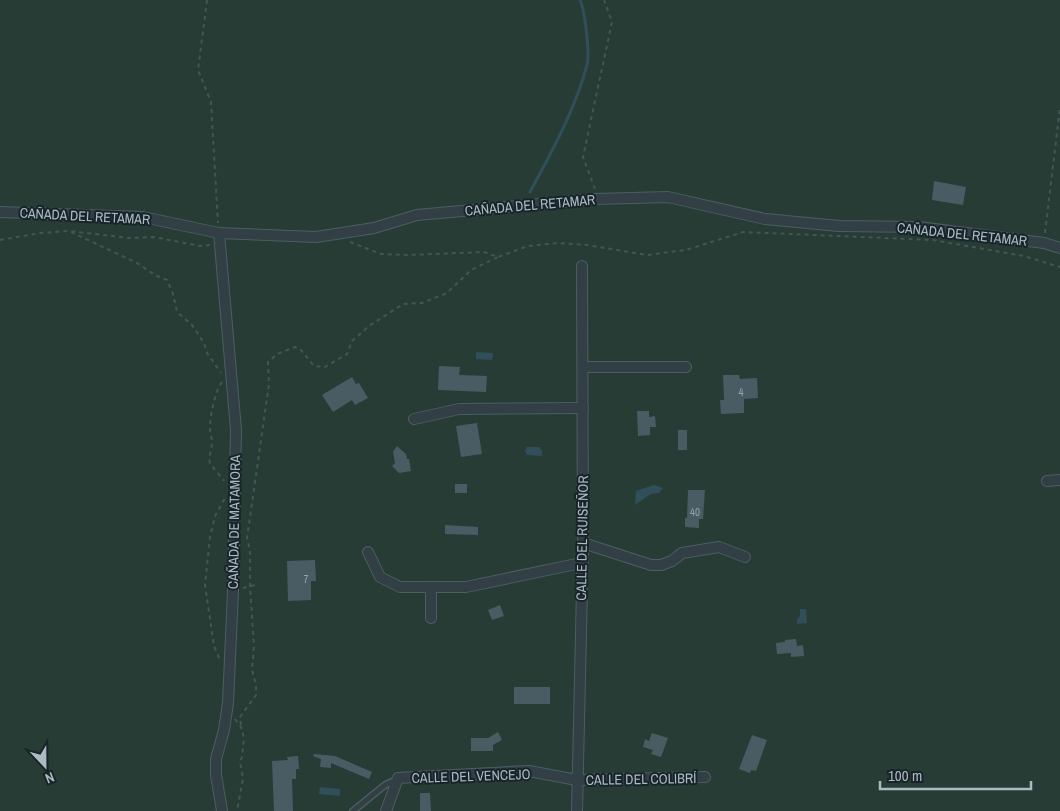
<svg xmlns="http://www.w3.org/2000/svg" width="1060" height="811" viewBox="0 0 1060 811" font-family="'Archivo Narrow',sans-serif">
  <style>
    .grass { fill: #273c35 }
    .water { fill: #304f5a }
    .lines { fill: none; stroke-linecap: round; stroke-linejoin: round }
    .stream { stroke: #304f5a; stroke-width: 3 }
    .building { fill: #495c63 }
    .service-casing { stroke: #4f5d63; stroke-width: 8 }
    .minor-casing { stroke: #4f5d63; stroke-width: 12 }
    .path { stroke: #425753; stroke-width: 2; stroke-dasharray: 4 4; stroke-linecap: butt }
    .service { stroke: #324045; stroke-width: 5 }
    .minor { stroke: #324045; stroke-width: 10 }
    .labels { text-anchor: middle; dominant-baseline: central; stroke-width: 4; stroke-linejoin: round; paint-order: stroke }
    .number-label { font-size: 11px; fill: #92a3aa }
    .street-label { font-size: 14px; fill: #abbbc2; stroke: #182429 }
  </style>
  <rect width="100%" height="100%" fill="#1f2f34"/>
  <rect class="grass" x="0" y="0" width="1060" height="811"/>
  <g class="water">
    <polygon points="476,352 493,353 492,360 476,359"/>
    <polygon points="527,447 539,447 542,451 542,456 527,455 525,451"/>
    <polygon points="654,485 663,488 659,493 651,494 635,505 636,491"/>
    <polygon points="800,609 806,609 807,623 797,624 797,620 800,616"/>
    <polygon points="320,787 340,789 340,796 319,794"/>
  </g>
  <g class="lines">
    <path class="stream" d="M530 192C552 151 575 110 587 65 590 54 585 11 580 0"/>
  </g>
  <g class="building">
    <polygon points="934,181 966,187 963,205 932,200"/>
    <polygon points="439,366 460,367 459,375 487,376 486,392 438,390"/>
    <polygon points="723,375 739,375 740,379 757,378 758,398 744,399 744,413 721,414 720,400 724,400"/>
    <polygon points="352,377 356,384 359,383 368,398 355,405 352,400 333,412 322,395"/>
    <polygon points="637,411 649,411 649,417 655,416 656,427 650,427 650,435 638,436"/>
    <polygon points="477,423 482,454 461,457 456,426"/>
    <rect x="678" y="430" width="9" height="20"/>
    <polygon points="397,446 406,454 407,459 409,459 411,471 399,473 392,466 395,463 393,452"/>
    <rect x="455" y="484" width="12" height="9"/>
    <polygon points="688,490 705,490 703,519 699,519 699,528 685,527 685,518 687,518"/>
    <polygon points="445,525 478,527 478,535 445,534"/>
    <polygon points="315,560 316,581 311,581 311,600 288,601 287,561"/>
    <polygon points="500,605 504,616 492,620 488,610"/>
    <polygon points="796,639 797,646 803,645 804,656 791,657 791,653 777,654 776,643 785,642 785,640"/>
    <rect x="514" y="687" width="36" height="17"/>
    <polygon points="498,732 502,740 493,745 493,751 471,751 471,738 488,738"/>
    <polygon points="652,733 668,738 661,757 651,754 653,750 643,747 645,739 649,741"/>
    <polygon points="752,735 767,740 756,771 751,770 750,773 739,769"/>
    <polygon points="314,754 335,756 372,772 369,779 331,763 331,768 320,767 321,759 313,756"/>
    <polygon points="298,756 299,769 296,769 296,779 292,779 293,811 274,811 272,761 288,760 287,757"/>
    <polygon points="420,793 430,793 431,811 420,811"/>
  </g>
  <g class="lines">
    <g class="service-casing">
      <polyline id="service" points="353,811 385,785 398,779"/>
    </g>
    <g class="minor-casing">
      <g id="minor">
        <polyline points="0,212 143,217 219,233 316,237 374,228 417,215 595,199 668,197 765,219 839,226 919,227 1044,243 1060,248"/>
        <polyline points="219,233 236,430 233,591 228,703 224,730 216,759 216,775 222,811"/>
        <polyline points="583,367 686,367"/>
        <polyline points="414,419 459,409 583,408"/>
        <polyline points="1047,481 1060,480"/>
        <polyline points="583,543 651,565 661,565 672,561 682,553 719,547 745,557"/>
        <polyline points="368,552 380,577 400,587 466,587 581,563"/>
        <polyline points="431,587 431,618"/>
        <polyline points="386,811 398,778 529,771 577,780 705,777"/>
        <polyline points="577,811 583,543 582,266"/>
      </g>
    </g>
    <g class="path">
      <polyline points="207,0 198,70 211,102 218,223"/>
      <polyline points="595,189 583,157 612,22 604,0"/>
      <polyline points="71,232 137,263 155,275 167,280 173,294 177,312 192,325 204,343 207,353 221,373"/>
      <polyline points="1045,233 1060,107"/>
      <polyline points="0,240 40,233 68,231 130,238 154,237 200,246 211,245"/>
      <polyline points="350,242 381,254 408,255 484,252 498,257 528,246 558,243 587,245 647,255 686,250 743,232 933,240 1024,256 1060,267"/>
      <path d="M222 382C215 391 210 416 210 428 210 433 212 438 212 443 212 450 208 456 210 463 212 467 221 476 224 481"/>
      <polyline points="243,588 255,585"/>
      <polyline points="219,658 214,646 205,585 210,537 215,516 225,498"/>
      <polyline points="235,719 241,727 244,738 242,757 240,762 243,778 237,811"/>
      <polyline points="241,725 240,717 256,695 256,685 252,670 254,646 250,586 250,551 247,538 269,384 268,362 277,354 295,347 301,350 314,366 325,367 347,354 352,341 369,326 403,304 422,303 447,293 471,270 498,257"/>
    </g>
    <use href="#service" class="service"/>
    <use href="#minor" class="minor"/>
  </g>
  <g class="labels">
    <g class="number-label">
      <text x="741" y="392">4</text>
      <text x="695" y="512">40</text>
      <text x="306" y="579">7</text>
    </g>
    <g class="street-label">
      <text transform="translate(530 205) rotate(-5)">CAÑADA DEL RETAMAR</text>
      <text transform="translate(85 216) rotate(3)">CAÑADA DEL RETAMAR</text>
      <text transform="translate(962 234) rotate(6)">CAÑADA DEL RETAMAR</text>
      <text transform="translate(234 522) rotate(-89)">CAÑADA DE MATAMORA</text>
      <text transform="translate(582 538) rotate(-89)">CALLE DEL RUISEÑOR</text>
      <text transform="translate(471 776) rotate(-2)">CALLE DEL VENCEJO</text>
      <text transform="translate(641 779) rotate(-1)">CALLE DEL COLIBRÍ</text>
    </g>
  </g>
  <g transform="translate(45 766) rotate(158)" stroke="#182429" stroke-width="4" paint-order="stroke">
  <path d="M0-4L9 19L0 12L-9 19Z" fill="#abbbc2"/>
  <text y="-8" font-size="14" font-weight="bold" text-anchor="middle" fill="#abbbc2">N</text>
  </g>
  <path d="M880 781v8h151v-8" fill="none" stroke="#abbbc2" stroke-width="2.5"/>
  <text x="888" y="781" font-size="15" fill="#abbbc2" stroke="#182429" stroke-width="4" paint-order="stroke">100 m</text>
</svg>
